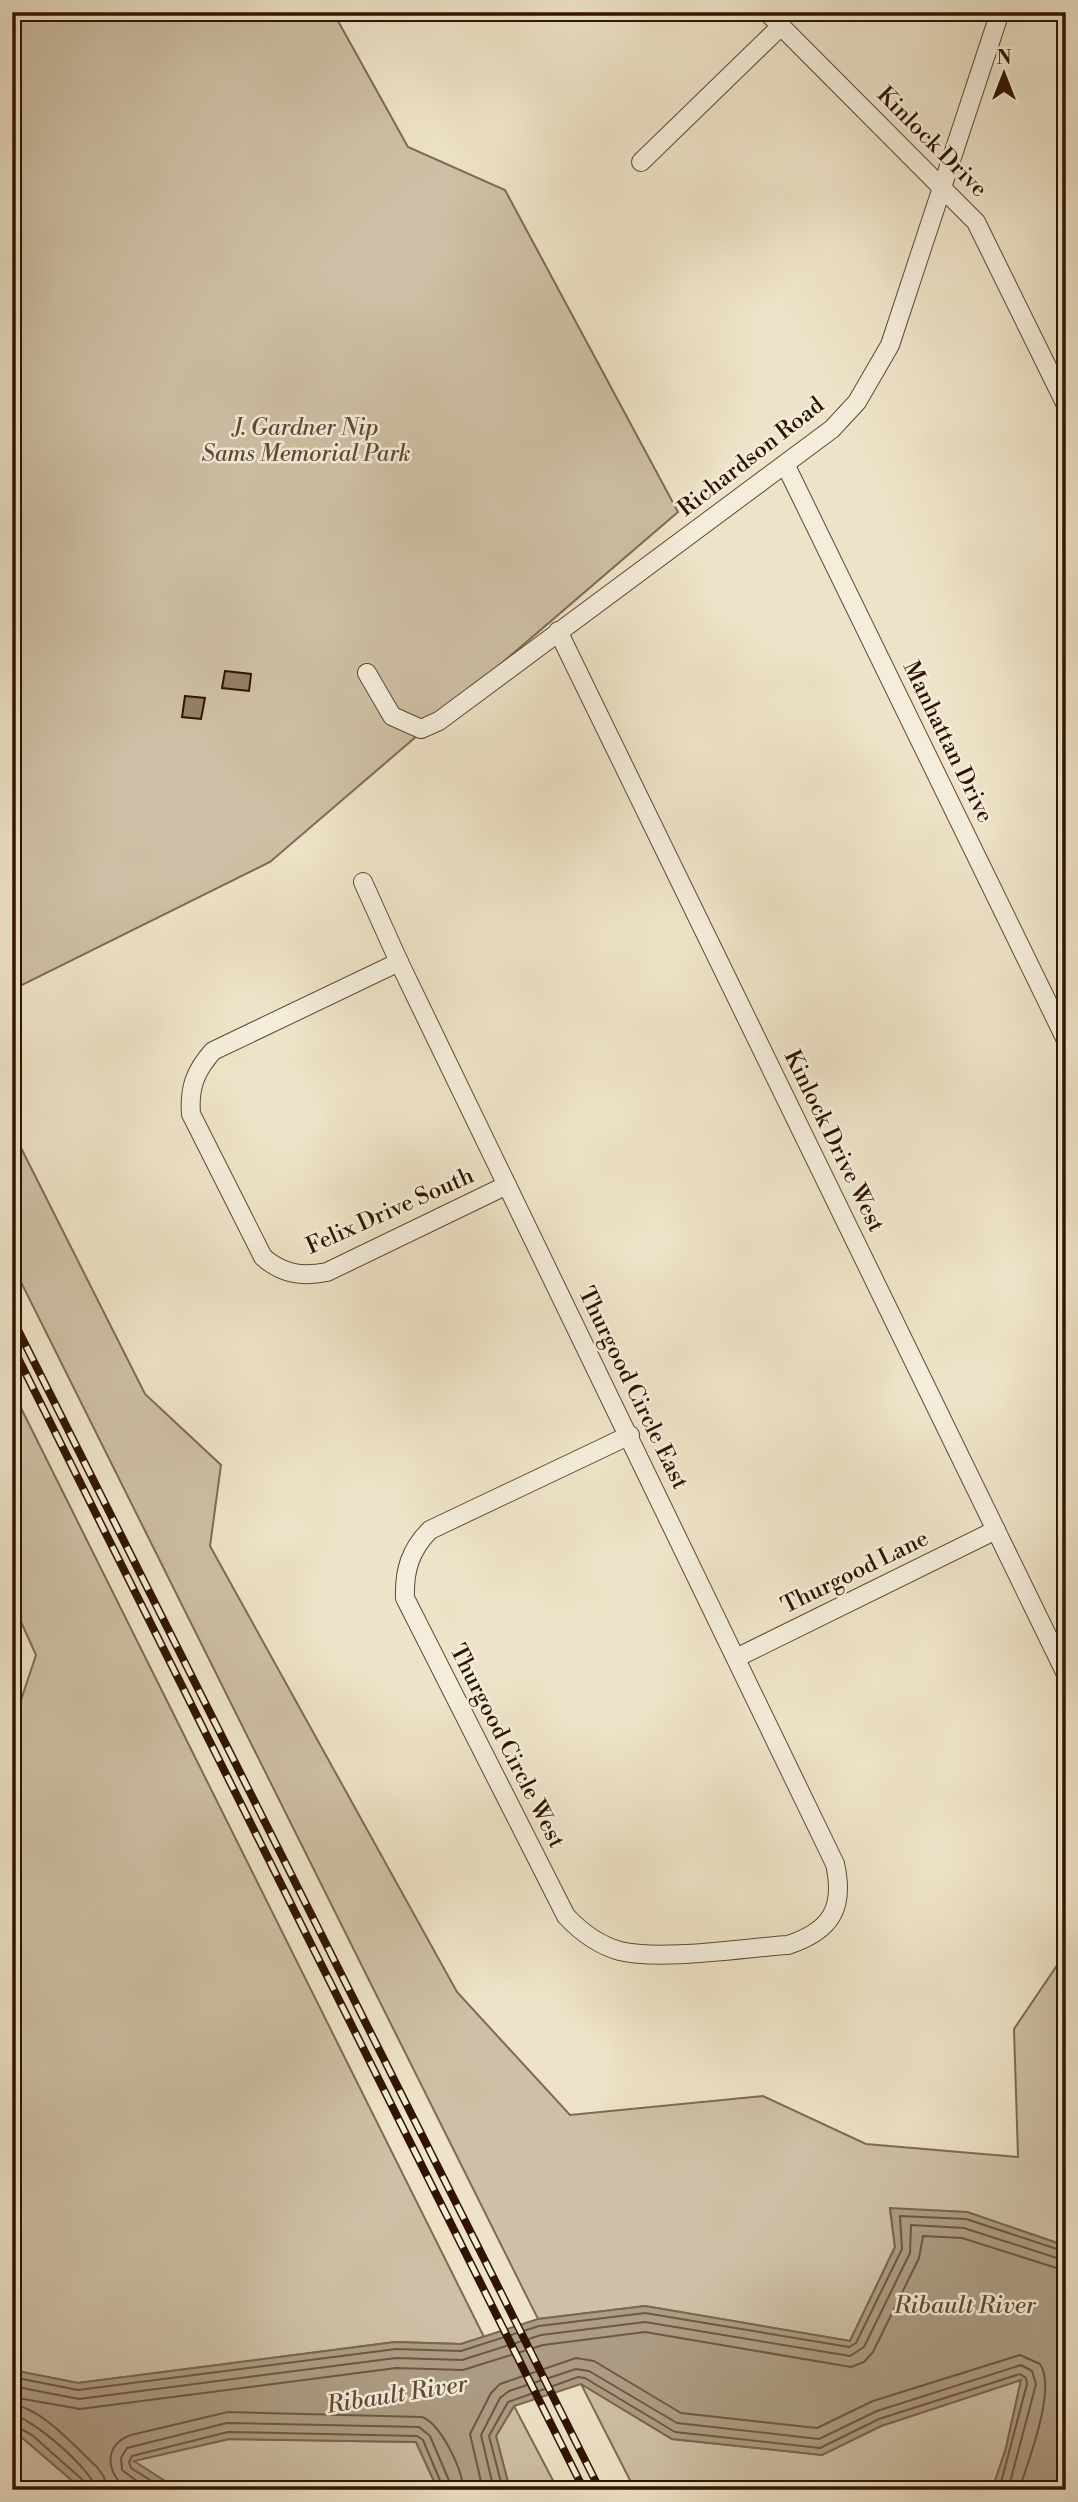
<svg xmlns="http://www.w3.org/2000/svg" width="1078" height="2502" viewBox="0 0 1078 2502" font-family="'Libre Bodoni',serif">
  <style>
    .green { fill: #cec0a6; stroke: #7f6a53; stroke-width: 2 }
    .water { fill: #ad9d84; stroke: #7b664f; stroke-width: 2 }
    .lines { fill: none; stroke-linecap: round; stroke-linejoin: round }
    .shore { stroke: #6e5842; stroke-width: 2 }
    .building { fill: #938068; stroke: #301400; stroke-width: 2 }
    .street-casing { stroke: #604832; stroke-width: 20 }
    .street { stroke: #f4eddb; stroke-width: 18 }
    .rail-casing { stroke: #301400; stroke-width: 8 }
    .rail { stroke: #f4eddb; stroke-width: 5; stroke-dasharray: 16; stroke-linecap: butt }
    .labels { text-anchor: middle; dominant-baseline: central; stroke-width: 5; stroke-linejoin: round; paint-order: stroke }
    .street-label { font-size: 23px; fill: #301400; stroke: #f4eddb }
    .park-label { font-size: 23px; font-style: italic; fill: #5f4832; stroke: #f4eddb }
    .water-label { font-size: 24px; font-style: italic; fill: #624b35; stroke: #f4eddb }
  </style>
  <rect width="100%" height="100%" fill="#eee3c8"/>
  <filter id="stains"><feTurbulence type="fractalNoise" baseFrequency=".00286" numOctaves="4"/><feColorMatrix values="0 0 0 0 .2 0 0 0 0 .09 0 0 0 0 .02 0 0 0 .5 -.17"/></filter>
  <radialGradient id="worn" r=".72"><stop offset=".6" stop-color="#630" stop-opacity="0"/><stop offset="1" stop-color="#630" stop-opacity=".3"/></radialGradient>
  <g class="green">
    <polygon points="12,12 333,12 408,147 505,190 678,512 270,862 12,990"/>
    <polygon points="12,1130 145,1394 221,1465 210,1546 457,1992 570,2115 763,2096 866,2144 1018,2157 1014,2029 1060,1961 1066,1966 1066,2246 967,2212 890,2209 895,2247 850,2341 645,2306 538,2319 12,1264"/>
    <polygon points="12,1390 484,2337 461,2344 395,2342 78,2383 12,2370 12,1712 19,1706 36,1655 12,1602"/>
    <polygon points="1021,2380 1006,2448 992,2490 635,2490 581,2384 672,2439 822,2455 881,2426"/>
    <polygon points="514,2406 558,2490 510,2490 496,2436"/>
    <polygon points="12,2429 83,2490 12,2490"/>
    <polygon points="229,2439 416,2442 438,2490 179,2490 133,2461"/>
  </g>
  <polygon class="water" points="890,2208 967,2212 1066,2246 1066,2490 992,2490 1006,2448 1021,2380 881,2426 822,2455 672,2439 581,2384 514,2406 496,2436 510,2490 438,2490 416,2442 229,2439 134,2461 179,2490 83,2490 12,2429 12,2370 78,2383 395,2342 461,2344 538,2319 645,2306 850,2341 895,2247"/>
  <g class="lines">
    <g class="shore">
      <polyline points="12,2377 78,2390 396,2349 461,2351 539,2326 645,2313 849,2347 856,2343 902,2249 900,2216 966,2219 1066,2252"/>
      <polyline points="12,2386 79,2399 396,2358 462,2360 541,2335 645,2322 850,2356 864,2347 910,2253 911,2225 964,2228 1066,2261"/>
      <polyline points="12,2397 80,2409 396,2368 463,2370 543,2345 645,2332 851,2367 864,2362 873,2352 919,2258 923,2236 962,2238 1066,2271"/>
      <path d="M12 2405C40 2406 77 2449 97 2467L104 2477 107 2490"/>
      <path d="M12 2415C30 2416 95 2472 96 2490"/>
      <polyline points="12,2424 32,2435 85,2482 87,2490"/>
      <path d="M129 2490C106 2475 102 2445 131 2435L228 2412 422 2417C441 2424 463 2470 463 2490"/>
      <polyline points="149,2490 122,2470 121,2458 127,2448 227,2423 419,2427 430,2436 453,2490"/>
      <polyline points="166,2490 131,2468 129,2462 132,2456 228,2432 417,2436 423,2440 444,2490"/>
      <path d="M483 2490 470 2434 491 2393 500 2384 576 2358 594 2361 681 2413 817 2428 873 2401 1020 2355 1040 2364C1057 2388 1028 2462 1019 2490"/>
      <polyline points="494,2490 481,2435 500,2398 509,2391 576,2369 589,2371 677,2423 819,2439 877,2411 1021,2365 1032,2371 1036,2384 1008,2490"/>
      <polyline points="503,2490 489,2436 508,2402 578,2377 585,2378 675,2432 820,2448 879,2419 1020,2374 1026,2378 1027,2384 999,2490"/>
    </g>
  </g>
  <g class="building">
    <polygon points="225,671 251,674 249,691 222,688"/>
    <polygon points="185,696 205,698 201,719 182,717"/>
  </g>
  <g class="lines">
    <g class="street-casing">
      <g id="street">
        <polyline points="767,12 976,222 1066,405"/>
        <polyline points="641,162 781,26"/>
        <polyline points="786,466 1066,1040"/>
        <polyline points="558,631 1066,1674"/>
        <polyline points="367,673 392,716 421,729 439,721 832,429 857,402 890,345 1000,12"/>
        <path d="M363 882 399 962 835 1864C845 1908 831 1931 788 1945 743 1948 661 1961 620 1951 598 1945 581 1932 566 1916L405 1598C404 1571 410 1550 430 1530L630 1435"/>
        <path d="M399 962 213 1051C195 1071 189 1088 191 1114L263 1257C282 1274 302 1277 327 1272L507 1185"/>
        <polyline points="736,1658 996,1530"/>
      </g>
    </g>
    <use href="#street" class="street"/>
    <g class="rail-casing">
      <g id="rail">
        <polyline points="12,1318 600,2490"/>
        <polyline points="12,1346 584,2490"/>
      </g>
    </g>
    <use href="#rail" class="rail"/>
  </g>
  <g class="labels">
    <g class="street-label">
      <text transform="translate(932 142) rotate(45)">Kinlock Drive</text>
      <text transform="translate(751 457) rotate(-38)">Richardson Road</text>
      <text transform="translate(948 742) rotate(64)">Manhattan Drive</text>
      <text transform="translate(834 1141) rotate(64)">Kinlock Drive West</text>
      <text transform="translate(390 1211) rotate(-24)">Felix Drive South</text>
      <text transform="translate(633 1388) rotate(64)">Thurgood Circle East</text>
      <text transform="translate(855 1572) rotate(-26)">Thurgood Lane</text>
      <text transform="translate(507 1746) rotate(63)">Thurgood Circle West</text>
    </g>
    <g class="park-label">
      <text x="306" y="428">J. Gardner Nip<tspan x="306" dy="26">Sams Memorial Park</tspan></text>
    </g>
    <g class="water-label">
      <text x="965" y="2306">Ribault River</text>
      <text transform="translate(397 2395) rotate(-9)">Ribault River</text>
    </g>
  </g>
  <rect width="1078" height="2502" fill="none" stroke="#eee3c8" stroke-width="42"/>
  <rect x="14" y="14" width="1050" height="2474" fill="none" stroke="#301400" stroke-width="3.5"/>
  <rect x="21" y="21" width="1036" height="2460" fill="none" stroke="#301400" stroke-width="2"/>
  <g transform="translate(1004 74)" stroke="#f4eddb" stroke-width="5" paint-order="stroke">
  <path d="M0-5L12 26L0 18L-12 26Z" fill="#301400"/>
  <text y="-10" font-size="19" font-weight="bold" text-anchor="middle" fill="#301400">N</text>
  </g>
  <rect width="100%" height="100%" filter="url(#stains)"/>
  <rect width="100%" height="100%" fill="url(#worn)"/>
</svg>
